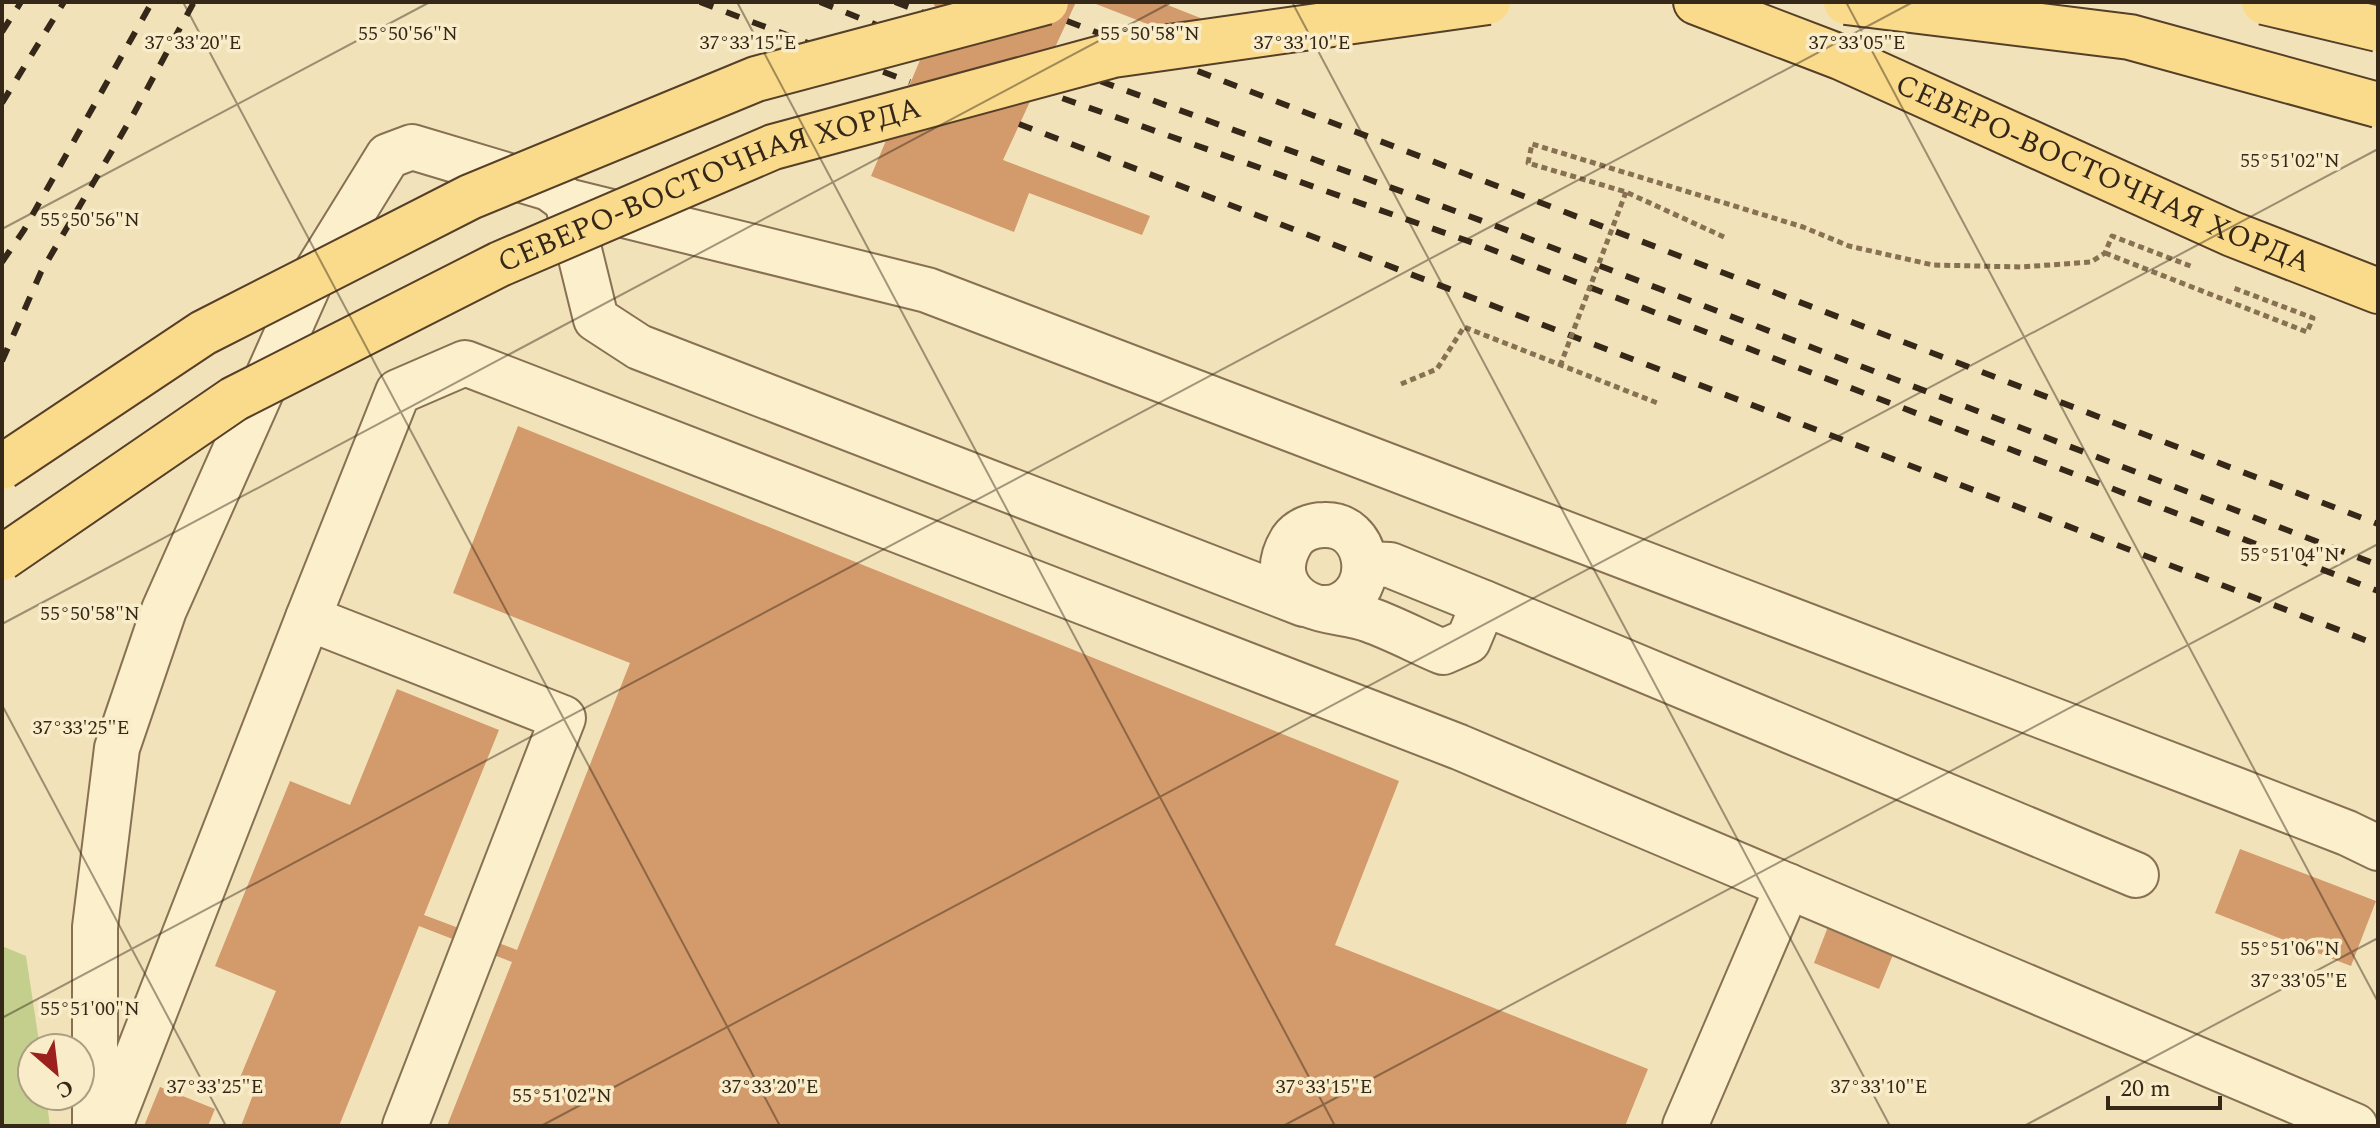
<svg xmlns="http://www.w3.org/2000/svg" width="2380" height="1128" viewBox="0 0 2380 1128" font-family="Spectral,serif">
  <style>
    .green { fill: #c5cf8d }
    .building { fill: #d39a6b }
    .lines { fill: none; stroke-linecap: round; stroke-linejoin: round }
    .minor-casing { stroke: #887152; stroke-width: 48 }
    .major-casing { stroke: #553f28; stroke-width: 48 }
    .path { stroke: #887152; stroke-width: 5; stroke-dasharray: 6 4; stroke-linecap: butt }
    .minor { stroke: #fcefcc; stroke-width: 44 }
    .major { stroke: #fadb8b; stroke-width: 44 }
    .rail { stroke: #362819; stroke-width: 6; stroke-dasharray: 14 14; stroke-linecap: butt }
    .major-bridge-casing { stroke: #553f28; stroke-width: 48; stroke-linecap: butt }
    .path-bridge { stroke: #887152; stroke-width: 5; stroke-dasharray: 6 4; stroke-linecap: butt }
    .major-bridge { stroke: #fadb8b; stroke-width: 44 }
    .ticks { fill: none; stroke: #362819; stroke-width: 2; stroke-opacity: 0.45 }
    .labels { text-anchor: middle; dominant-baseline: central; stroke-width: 7; stroke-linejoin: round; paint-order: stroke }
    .street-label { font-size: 30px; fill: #362819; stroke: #f8ecc9 }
    .ticks-label { font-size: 20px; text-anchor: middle; fill: #362819; stroke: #f8ecc9; stroke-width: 7; stroke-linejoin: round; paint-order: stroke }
  </style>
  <rect width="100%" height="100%" fill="#f1e2b9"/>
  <polygon class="green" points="2,946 26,956 40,1048 32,1048 32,1096 46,1096 50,1126 2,1126"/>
  <g class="building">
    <polygon points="932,2 1076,2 1003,160 1150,216 1142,235 1029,193 1014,232 871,176 940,13"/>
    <polygon points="1091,2 1160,2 1208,21 1201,45"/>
    <polygon points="518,426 1399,781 1335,945 1648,1069 1625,1126 447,1126 512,962 419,926 339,1126 241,1126 256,1087 239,1080 276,991 215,966 290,781 350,805 397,689 499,730 424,915 517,950 630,663 453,593"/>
    <polygon points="2240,849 2376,901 2351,966 2215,913"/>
    <polygon points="1831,919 1897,945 1879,989 1814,963"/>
    <polygon points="160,1087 215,1109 208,1126 144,1126"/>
  </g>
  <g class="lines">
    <g class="minor-casing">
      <g id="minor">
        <polyline points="567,201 596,319 639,347 1304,604"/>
        <polyline points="1366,564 1390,565 1484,603 2136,875"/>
        <path d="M1320 608C1326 608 1333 608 1338 606 1380 590 1369 523 1324 525 1312 525 1299 530 1292 540 1284 553 1280 566 1285 580 1298 615 1341 609 1370 620 1395 629 1419 642 1443 652L1468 641 1484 603"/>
        <polyline points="308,618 398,392 465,363 1459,747 2355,1126"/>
        <polyline points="95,1126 95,927 117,748 164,610 309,284 388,156 412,147 549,188 567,201 927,290 2236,790 2347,833 2378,848"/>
        <polyline points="110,1126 308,618 563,718 405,1126"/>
        <polyline points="1685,1126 1788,886"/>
      </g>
    </g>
    <g class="major-casing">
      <g id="major">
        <path id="s1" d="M1696 2 1840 57 2232 234 2378 291"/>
      </g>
    </g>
    <g class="path">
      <polyline points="1724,237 1626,192 1528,163 1532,144 1803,227 1849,246 1933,265 2021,267 2091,262 2105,253 2112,236 2193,267"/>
      <polyline points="2105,253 2307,332 2313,318 2231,287"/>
      <polyline points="1401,384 1437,369 1464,327 1660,404"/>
    </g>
    <use href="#minor" class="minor"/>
    <use href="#major" class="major"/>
    <g class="rail">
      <polyline points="700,2 910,82"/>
      <polyline points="820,2 926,45"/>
      <polyline points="895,2 937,18"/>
      <polyline points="1067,21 2378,524"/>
      <polyline points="2,32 21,2"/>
      <polyline points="1048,62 1496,226 2378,565"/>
      <polyline points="1036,89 1485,247 2378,591"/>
      <polyline points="2,103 64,2"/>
      <polyline points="1019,124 2378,645"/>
      <polyline points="2,262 24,230 152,2"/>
      <polyline points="2,361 41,272 133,115 194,2"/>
    </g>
    <g class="major-bridge-casing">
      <g id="major-bridge">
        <polyline points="1846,2 2130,37 2378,105"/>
        <polyline points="2264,2 2378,29"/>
        <polyline points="2,467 203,333 470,197 756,79 1046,2"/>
        <path id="s2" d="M2 558 234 399 500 264 773 147 1113 55 1488 2"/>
      </g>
    </g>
    <polyline class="path-bridge" points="1560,366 1626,192"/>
    <use href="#major-bridge" class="major-bridge"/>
  </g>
  <path class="ticks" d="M183 2 780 1126M737 2 1335 1126M1292 2 1890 1126M1846 2 2378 1002M2 229 430 2M2 624 1172 2M2 705 226 1126M2 1018 1913 2M541 1126 2378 149M1283 1126 2378 544M2024 1126 2378 938"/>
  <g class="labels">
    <g class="street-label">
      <text stroke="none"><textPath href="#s1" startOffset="442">СЕВЕРО-ВОСТОЧНАЯ ХОРДА</textPath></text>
      <text stroke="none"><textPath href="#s2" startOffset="804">СЕВЕРО-ВОСТОЧНАЯ ХОРДА</textPath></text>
    </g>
  </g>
  <g class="ticks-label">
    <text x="408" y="40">55°50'56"N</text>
    <text x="1150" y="40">55°50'58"N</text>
    <text x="193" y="49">37°33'20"E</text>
    <text x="748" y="49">37°33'15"E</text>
    <text x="1302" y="49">37°33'10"E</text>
    <text x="1857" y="49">37°33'05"E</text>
    <text x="2290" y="167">55°51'02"N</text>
    <text x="90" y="226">55°50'56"N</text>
    <text x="2290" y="561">55°51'04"N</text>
    <text x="90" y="620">55°50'58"N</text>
    <text x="81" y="734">37°33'25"E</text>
    <text x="2290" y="955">55°51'06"N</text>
    <text x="2299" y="987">37°33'05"E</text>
    <text x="90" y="1015">55°51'00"N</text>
    <text x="215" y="1093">37°33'25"E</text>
    <text x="770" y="1093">37°33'20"E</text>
    <text x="1324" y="1093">37°33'15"E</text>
    <text x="1879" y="1093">37°33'10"E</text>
    <text x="562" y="1102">55°51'02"N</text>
  </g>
  <rect width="2380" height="1128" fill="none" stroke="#362819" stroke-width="8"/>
  <g transform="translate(56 1072) rotate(152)"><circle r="38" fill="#f8ecc9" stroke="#aa9e83" stroke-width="2"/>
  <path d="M0-6L14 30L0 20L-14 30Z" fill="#9c211e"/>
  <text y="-12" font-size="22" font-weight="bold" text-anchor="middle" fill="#362819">С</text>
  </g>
  <path d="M2108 1096v12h112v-12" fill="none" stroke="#362819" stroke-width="4"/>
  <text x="2120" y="1096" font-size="24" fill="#362819" stroke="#f8ecc9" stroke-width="6" paint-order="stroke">20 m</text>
</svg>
